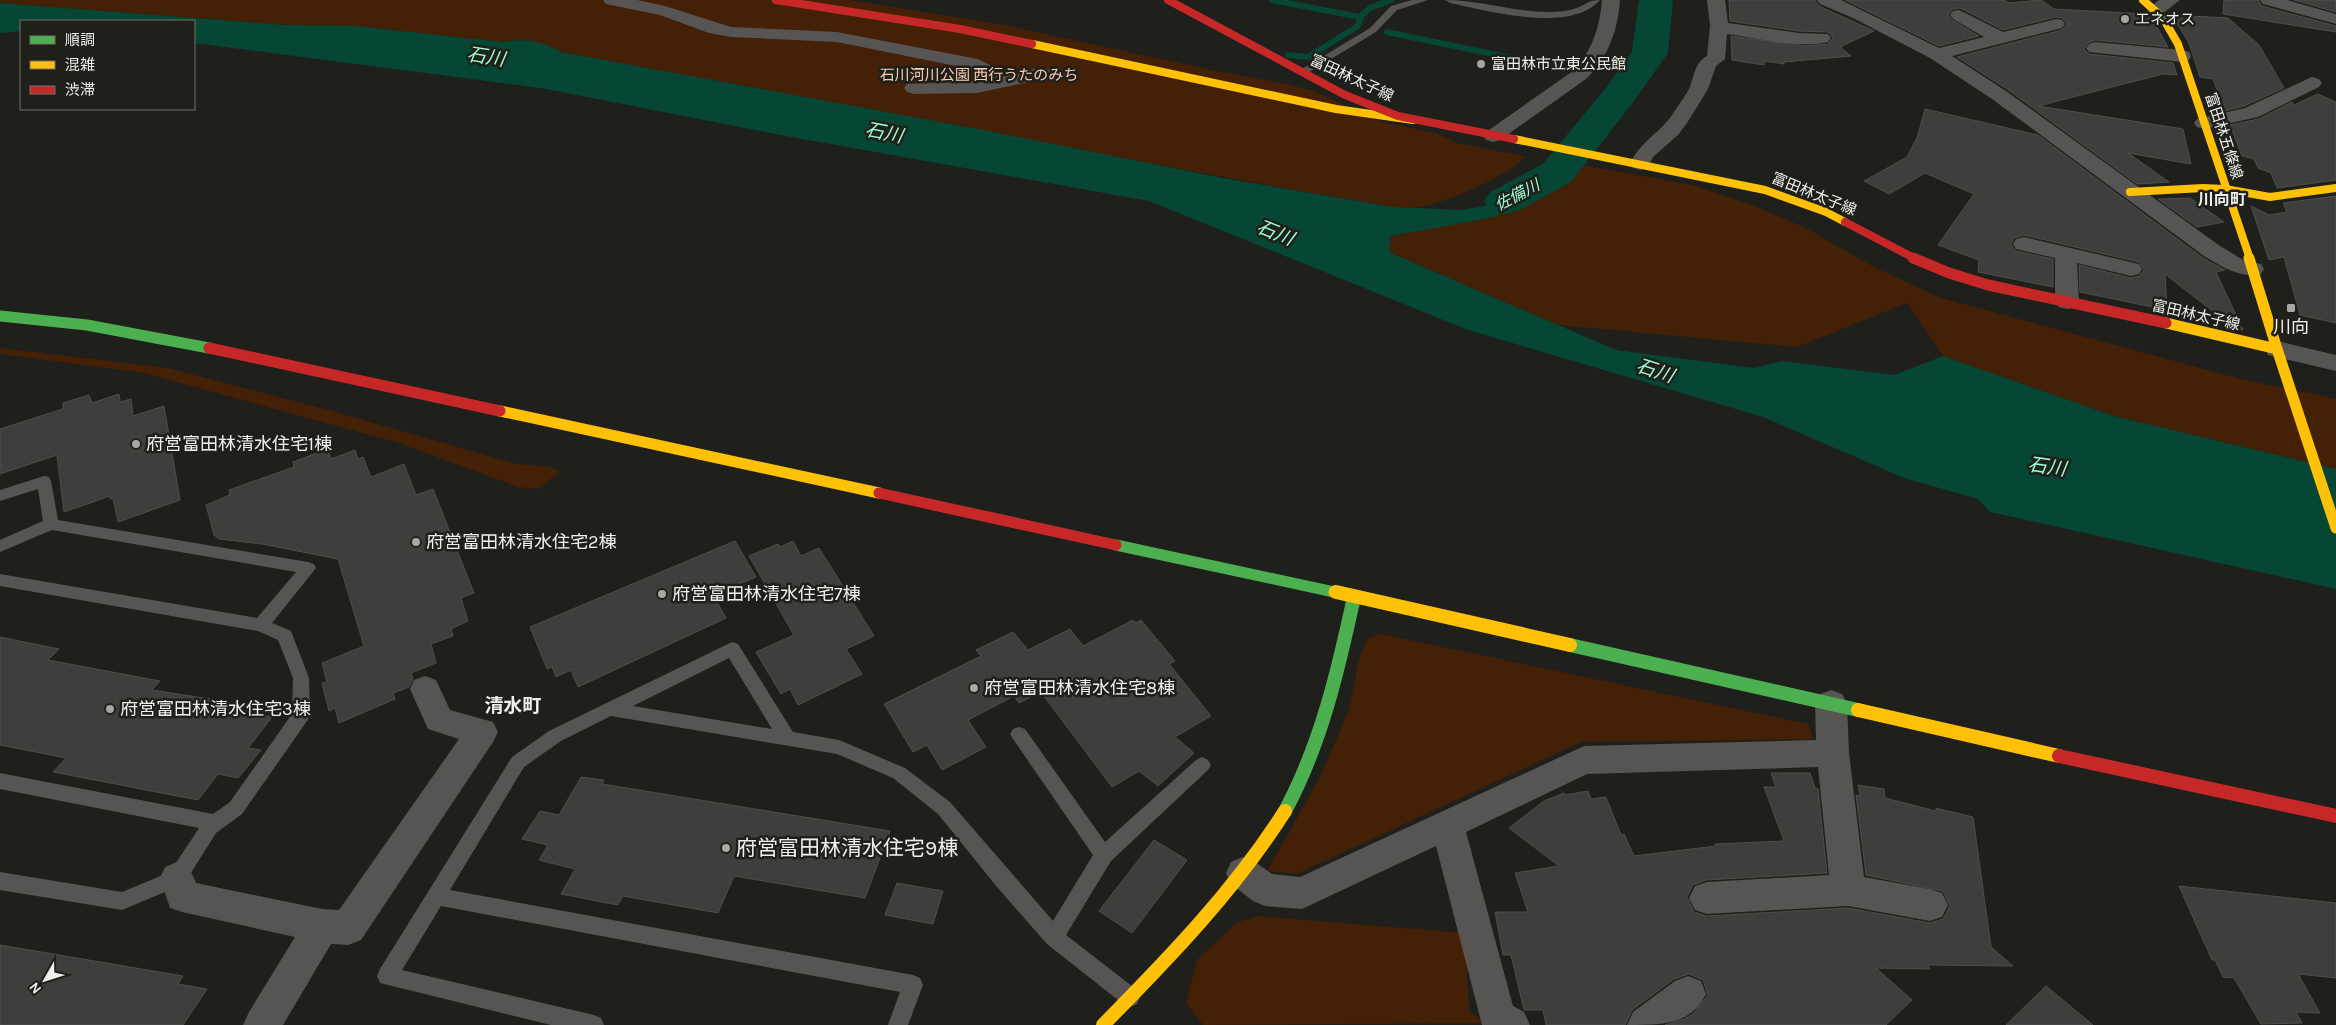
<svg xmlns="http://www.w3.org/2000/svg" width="2336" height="1025" viewBox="0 0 2336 1025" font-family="Karla,'Noto Sans JP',sans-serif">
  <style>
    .green { fill: #432006 }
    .water { fill: #054734 }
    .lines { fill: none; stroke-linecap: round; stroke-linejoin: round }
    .stream { stroke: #054734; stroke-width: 6 }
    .river { fill: #054734; fill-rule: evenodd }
    .building { fill: #3e3f3c; stroke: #4e4e4c }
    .lane { fill: #565554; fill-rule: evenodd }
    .street { fill: #565554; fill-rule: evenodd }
    .fast-far1 { stroke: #4caf50; stroke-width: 11 }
    .fast { stroke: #4caf50; stroke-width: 14 }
    .slow-far2 { stroke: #ffc107; stroke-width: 8 }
    .slow-far1 { stroke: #ffc107; stroke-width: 11 }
    .slow { stroke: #ffc107; stroke-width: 14 }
    .jam-far2 { stroke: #c62828; stroke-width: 8 }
    .jam-far1 { stroke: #c62828; stroke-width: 11 }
    .jam { stroke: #c62828; stroke-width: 14 }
    .poi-dot { fill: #a6a6a3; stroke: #20201b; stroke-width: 2 }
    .labels { text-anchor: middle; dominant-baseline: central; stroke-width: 5; stroke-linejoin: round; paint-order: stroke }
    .far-poi-label { font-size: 15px; fill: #efefec; stroke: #20201b; text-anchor: start }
    .far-park-label { font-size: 15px; fill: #fbcdb3; stroke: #20201b }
    .far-street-label { font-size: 15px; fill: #efefec; stroke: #20201b }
    .far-water-label { font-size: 16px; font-style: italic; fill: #9cfad4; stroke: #20201b }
    .far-neighbourhood-label { font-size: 16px; font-weight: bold; fill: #efefec; stroke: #20201b }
    .poi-label { font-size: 18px; fill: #efefec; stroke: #20201b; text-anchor: start }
    .water-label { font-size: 19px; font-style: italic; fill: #9cfad4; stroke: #20201b }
    .neighbourhood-label { font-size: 19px; font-weight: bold; fill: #efefec; stroke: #20201b }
    .near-poi-label { font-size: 21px; fill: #efefec; stroke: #20201b; text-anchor: start }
  </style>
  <rect width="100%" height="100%" fill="#1f1f1c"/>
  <g class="green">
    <path d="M0 0H849L1005 25 1221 72 1288 84 1314 91 1382 122 1435 133 1457 143 1527 157C1520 161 1515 167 1508 171 1475 189 1441 206 1403 209 1121 160 841 104 561 52 544 41 523 38 503 42L356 26 286 25 0 3Z"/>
    <polygon points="1570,163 1693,185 1755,206 1806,228 1874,267 1941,298 2245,380 2336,399 2336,469 2114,416 1943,356 1907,303 1797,347 1558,325 1389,252 1391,236 1502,213 1565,175"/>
    <polygon points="0,348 168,368 325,409 517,464 551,467 560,471 539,489 518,487 399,443 144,373 0,354"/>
    <polygon points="1381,634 1808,724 1813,739 1581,742 1297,874 1267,871 1320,777 1349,710 1359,658 1368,638"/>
    <polygon points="1258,916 1465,933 1469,1010 1484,1023 1203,1025 1186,1003 1197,960 1236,923"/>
  </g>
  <path class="water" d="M0 3 285 25 356 26 503 42C523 38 544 41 561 52L978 129 1223 178 1393 207 1461 210 1484 206 1550 171 1559 162 1570 163 1565 175 1495 217 1391 236 1389 252 1616 350 1754 368 1782 361 1894 375 1943 356 2114 416 2336 469V589L1990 512 1978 499 1904 478 1763 417 1468 330 1149 201 786 136 541 88 194 43V21H21V31L0 33Z"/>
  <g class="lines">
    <g class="stream">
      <polyline points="1272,0 1360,17"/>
      <polyline points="1387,32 1555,67"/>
      <polyline points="1288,55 1308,57 1358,26 1362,15 1370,8 1391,0"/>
    </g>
    <polygon class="river" points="1639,0 1673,0 1668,53 1631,105 1571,182 1520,210 1505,214 1490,210 1484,201 1490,192 1543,164 1605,89 1632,52"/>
  </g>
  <g class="building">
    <polygon points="1729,0 1815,0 1819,6 1874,31 1840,47 1851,56 1784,62 1784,64 1764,61 1764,65 1732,60 1731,36 1804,46 1828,44 1833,38 1828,32 1799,31 1730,21"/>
    <polygon points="1845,0 2004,0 2009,3 2041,0 2054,9 2146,14 2154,22 2168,47 2095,40 2088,43 2084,49 2089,54 2173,63 2177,75 2163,74 2038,106 2183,129 2191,164 2128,153 2169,182 2137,184 2007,89 1957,57 2062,30 2067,24 2062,18 2056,17 2003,30 1960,8 1953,9 1948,15 1952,20 1979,36 1939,46"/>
    <polygon points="2224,0 2258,0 2262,6 2336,26 2336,32 2223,14"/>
    <polygon points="2294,0 2336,0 2336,12"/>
    <polygon points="2172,15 2228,18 2259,45 2284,88 2244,106 2225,111 2213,79 2200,77 2189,43"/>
    <polygon points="2318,94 2336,102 2336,180 2277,188 2271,173 2258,168 2254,159 2242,156 2230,125 2259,119 2292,102 2294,105"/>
    <polygon points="1925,109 2038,135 2203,258 2225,270 2216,272 2243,330 2234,328 2165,274 2167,310 2080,292 2079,265 2131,278 2139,276 2144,270 2139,262 2024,235 2014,238 2011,245 2016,251 2053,259 2053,287 1978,272 1979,260 1938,245 1974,194 1925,173 1889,194 1864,181 1907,157 1917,138"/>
    <polygon points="2336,196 2336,323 2300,315 2284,257 2269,260 2251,206 2269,215 2287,212 2283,203"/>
    <polygon points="2190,198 2224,222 2197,227 2158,199"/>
    <polygon points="119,394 120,402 131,399 133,416 164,406 180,500 118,522 113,498 110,499 110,496 64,512 57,455 0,474 0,429 63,409 63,403 89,395 92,403"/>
    <polygon points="327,449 331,459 355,450 358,459 363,457 371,477 404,464 416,495 433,489 474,593 461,598 468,621 451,629 453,636 431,644 436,663 411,673 413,679 409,687 393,693 395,699 339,723 335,708 329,711 322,683 327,682 322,663 364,646 338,559 262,544 219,539 214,535 206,505 230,495 229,490 294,467 293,462"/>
    <polygon points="735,541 756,577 713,595 726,618 578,687 571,670 556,677 552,667 547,669 530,627"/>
    <polygon points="793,541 801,556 819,548 874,636 846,649 862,674 798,705 790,689 781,694 756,652 794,635 749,556 778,544 780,547"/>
    <polygon points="1133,620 1136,623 1141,620 1175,661 1169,664 1211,716 1175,737 1194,753 1158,786 1139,771 1112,787 1041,692 1019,703 1014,696 968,720 986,747 942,770 927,745 913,752 884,704 981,656 976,650 1013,632 1028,650 1070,629 1083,646"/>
    <polygon points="0,637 59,649 48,660 160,681 152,690 210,699 204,706 272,717 248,748 261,750 238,778 218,774 198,800 53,772 66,758 0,745"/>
    <polygon points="1771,773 1810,773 1815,788 1818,789 1827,873 1706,880 1693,885 1687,897 1694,912 1707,916 1848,908 1930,923 1943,919 1950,906 1943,891 1866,875 1856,795 1860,796 1858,785 1884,789 1885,798 1936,811 1936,808 1973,817 1991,947 2013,966 1928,965 1930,969 1876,968 1912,1000 1886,1025 1665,1025 1684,1019 1693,1014 1708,995 1703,980 1689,974 1674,979 1632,1010 1625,1025 1546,1025 1543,1010 1524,1010 1511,955 1503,955 1495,912 1528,912 1515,873 1559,866 1509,828 1544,801 1564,793 1565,795 1588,791 1591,799 1606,797 1621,835 1624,834 1634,856 1716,846 1715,844 1784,841 1764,787 1776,787"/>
    <polygon points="581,777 604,780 602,784 890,831 865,898 734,876 718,913 623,896 618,905 561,894 575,869 539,860 548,845 522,839 540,811 559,815"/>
    <polygon points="1154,840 1187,860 1132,933 1099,911"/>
    <polygon points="897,883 943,891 933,924 885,915"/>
    <polygon points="2179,886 2336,903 2336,978 2298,974 2320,1013 2296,1012 2302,1023 2261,1024 2234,978 2223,977 2215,960 2212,960"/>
    <polygon points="0,945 183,976 178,984 207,989 183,1025 0,1025"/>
    <polygon points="2046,986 2093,1025 2006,1025"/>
  </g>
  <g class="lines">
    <g class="lane">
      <polygon points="1412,0 1428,0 1397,10 1376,32 1306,74 1298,74 1297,72 1370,28 1391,6"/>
      <path d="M1445 0C1480 0 1514 12 1549 12 1559 12 1570 11 1579 7 1589 3 1588 0 1600 0 1570 34 1489 11 1450 3Z"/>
      <polygon points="44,476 49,477 51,481 58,520 308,562 314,564 316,568 272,623 291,631 309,678 310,716 307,721 242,814 216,833 184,884 122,910 0,890 0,872 122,892 170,872 199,828 0,789 0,773 213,814 230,802 292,714 293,678 278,640 258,631 0,586 0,574 257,618 296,572 52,530 0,552 0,540 43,521 38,489 0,501 0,490"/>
      <path d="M732 642 738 644 793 732 839 740 905 768 950 802 1053 921 1093 855 1013 739 1010 734 1013 729 1019 727 1025 729 1105 842 1196 760 1202 757 1208 760 1211 765 1208 770 1111 861 1066 935 1137 990 1140 997 1137 1004 1130 1007 1123 1004 1047 944 997 887 938 814 893 778 837 754 611 716 561 741 524 767 450 890 913 975 920 978 923 985 908 1025H888L900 992 441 906 402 970 594 1015 601 1018 604 1025H551L380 983 377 976 380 969 512 757 549 731ZM729 658 772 729 633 706Z"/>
    </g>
    <g class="street">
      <polygon points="603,0 637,0 665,6 731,27 837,32 978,59 1009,75 1038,68 1067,70 1069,74 1067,78 1038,80 977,93 914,94 907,92 904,88 907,84 977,81 990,79 966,68 837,42 731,37 709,33 660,15 606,4"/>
      <path d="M1602 0H1620C1618 30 1608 58 1586 79L1500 140 1493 142 1486 140 1483 136 1486 132 1573 71C1592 52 1600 26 1602 0Z"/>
      <path d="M1707 0H1725L1728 23 1799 33 1828 34 1831 38 1828 42C1799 49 1757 38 1727 34L1725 59 1716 66 1708 89 1687 123 1678 135 1653 157 1647 168 1640 170 1633 168 1630 164C1639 142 1662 132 1674 112 1679 104 1685 97 1689 89 1694 77 1695 62 1707 56L1710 26Z"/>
      <path d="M1817 0H1841L1939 48 1984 37 1953 19 1950 15 1953 11 1959 10 2003 32 2056 19 2062 20 2065 24 2062 28 1952 56 2006 91 2220 246 2245 261 2261 264 2264 269 2261 274C2240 279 2221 266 2204 256L1992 99 1930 58 1853 18 1820 4Z"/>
      <polygon points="2159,0 2180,0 2162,14 2150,14 2147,10"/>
      <polygon points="2260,0 2287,0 2336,14 2336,24 2263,4"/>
      <polygon points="2095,42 2182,50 2189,52 2191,56 2189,60 2182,62 2089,52 2086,48 2089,44"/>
      <polygon points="2312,77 2319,79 2322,83 2319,87 2258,117 2204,129 2197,127 2194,123 2197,119 2245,108"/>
      <polygon points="2024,237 2139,264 2142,269 2139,274 2131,276 2077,263 2079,302 2075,307 2067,309 2059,307 2055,302 2055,258 2016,249 2013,244 2016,239"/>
      <polygon points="2277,341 2336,355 2336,371 2268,355 2265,349 2268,343"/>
      <polygon points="425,676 436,680 450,710 493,722 498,732 493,742 361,940 348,945 331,944 283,1025 243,1025 249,1012 295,937 182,912 170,908 160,878 165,867 177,862 189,867 196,883 322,909 339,910 459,739 428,729 410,689 414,680"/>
      <polygon points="1831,690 1842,694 1847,703 1849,753 1864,877 1930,889 1942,893 1948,905 1942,917 1930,921 1848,906 1707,914 1695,910 1689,898 1695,886 1707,882 1829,875 1818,767 1587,774 1466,832 1513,1006 1524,1012 1530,1025 1482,1025 1436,846 1302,909 1265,906 1253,901 1231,884 1226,873 1231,862 1243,857 1255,862 1272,874 1300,877 1584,746 1816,740 1815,703 1820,694"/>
      <path d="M1688 976 1701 981 1706 994C1691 1025 1662 1025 1627 1025L1633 1012 1675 981Z"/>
    </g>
    <g class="fast-far1">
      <polyline points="0,316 87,325 209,348"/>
      <polyline points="1116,545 1334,592"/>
    </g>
    <g class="fast">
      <polyline points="1570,645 1858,710"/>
      <path d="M1285 811C1321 744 1338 671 1354 597"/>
    </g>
    <g class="slow-far2">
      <polyline points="2143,0 2163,18 2178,44 2250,259"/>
      <polyline points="1032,44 1336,109 1413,120"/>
      <polyline points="1514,139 1765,190 1826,212 1845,222"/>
      <polyline points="2130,192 2203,188 2225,189 2270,197 2336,188"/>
    </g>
    <g class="slow-far1">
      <polyline points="2249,258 2277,349"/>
      <polyline points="2166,323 2277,349 2336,528"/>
      <polyline points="500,411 879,493"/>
      <polyline points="1334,592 1341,594"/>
    </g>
    <g class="slow">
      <polyline points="1336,592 1570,645"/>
      <polyline points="1858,710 2059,756"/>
      <path d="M1103 1025C1169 958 1234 891 1285 811"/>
    </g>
    <g class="jam-far2">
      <polyline points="776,0 960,29 1032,44"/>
      <polyline points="1168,0 1345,95 1398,116 1514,139"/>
      <polyline points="1845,222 1916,259"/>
    </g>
    <g class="jam-far1">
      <polyline points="1913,258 1949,273 1988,285 2166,323"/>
      <polyline points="209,348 500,411"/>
      <polyline points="879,493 1116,545"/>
    </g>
    <polyline class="jam" points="2059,756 2336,816"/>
  </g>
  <g class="poi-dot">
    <circle cx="2125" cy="19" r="5"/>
    <circle cx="1481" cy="64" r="5"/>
    <rect x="2286" y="303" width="10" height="10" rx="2.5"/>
    <circle cx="136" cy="444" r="5"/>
    <circle cx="416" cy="542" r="5"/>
    <circle cx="662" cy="594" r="5"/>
    <circle cx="974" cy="688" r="5"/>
    <circle cx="110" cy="709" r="5"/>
    <circle cx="726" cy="848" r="5"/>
  </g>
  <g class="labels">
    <g class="far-poi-label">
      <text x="2135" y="19">エネオス</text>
      <text x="1491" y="64">富田林市立東公民館</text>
    </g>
    <g class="far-park-label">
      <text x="979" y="75">石川河川公園 西行うたのみち</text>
    </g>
    <g class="far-street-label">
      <text transform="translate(1352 78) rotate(25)">富田林太子線</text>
      <text transform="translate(2224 136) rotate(72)">富田林五條線</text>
      <text transform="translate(1814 194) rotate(22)">富田林太子線</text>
      <text transform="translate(2196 315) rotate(13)">富田林太子線</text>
    </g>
    <g class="far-water-label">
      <text transform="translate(1517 195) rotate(-28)">佐備川</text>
    </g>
    <g class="far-neighbourhood-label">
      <text x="2222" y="199">川向町</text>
    </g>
    <g class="poi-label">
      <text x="2291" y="327" text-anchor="middle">川向</text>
      <text x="146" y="444">府営富田林清水住宅1棟</text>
      <text x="426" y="542">府営富田林清水住宅2棟</text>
      <text x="672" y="594">府営富田林清水住宅7棟</text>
      <text x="984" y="688">府営富田林清水住宅8棟</text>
      <text x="120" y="709">府営富田林清水住宅3棟</text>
    </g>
    <g class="water-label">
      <text transform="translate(486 57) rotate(9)">石川</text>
      <text transform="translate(884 133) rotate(11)">石川</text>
      <text transform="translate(1275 233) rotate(22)">石川</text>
      <text transform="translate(1655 371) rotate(18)">石川</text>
      <text transform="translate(2047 467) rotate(8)">石川</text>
    </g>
    <g class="neighbourhood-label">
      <text x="513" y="706">清水町</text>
    </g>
    <g class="near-poi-label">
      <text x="736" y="848">府営富田林清水住宅9棟</text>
    </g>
  </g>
  <rect x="20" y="20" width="175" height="90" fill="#20201b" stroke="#73736f"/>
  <rect x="30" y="36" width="25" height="8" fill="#4caf50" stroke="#73736f"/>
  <text x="65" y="45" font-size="15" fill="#efefec">順調</text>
  <rect x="30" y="61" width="25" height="8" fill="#ffc107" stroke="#73736f"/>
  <text x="65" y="70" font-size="15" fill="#efefec">混雑</text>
  <rect x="30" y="86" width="25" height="8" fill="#c62828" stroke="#73736f"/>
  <text x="65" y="95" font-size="15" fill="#efefec">渋滞</text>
  <g transform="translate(45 980) rotate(231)" stroke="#20201b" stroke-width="4" paint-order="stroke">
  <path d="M0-4L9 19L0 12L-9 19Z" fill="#efefec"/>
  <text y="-8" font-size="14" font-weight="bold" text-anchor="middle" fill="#efefec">N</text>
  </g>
</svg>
